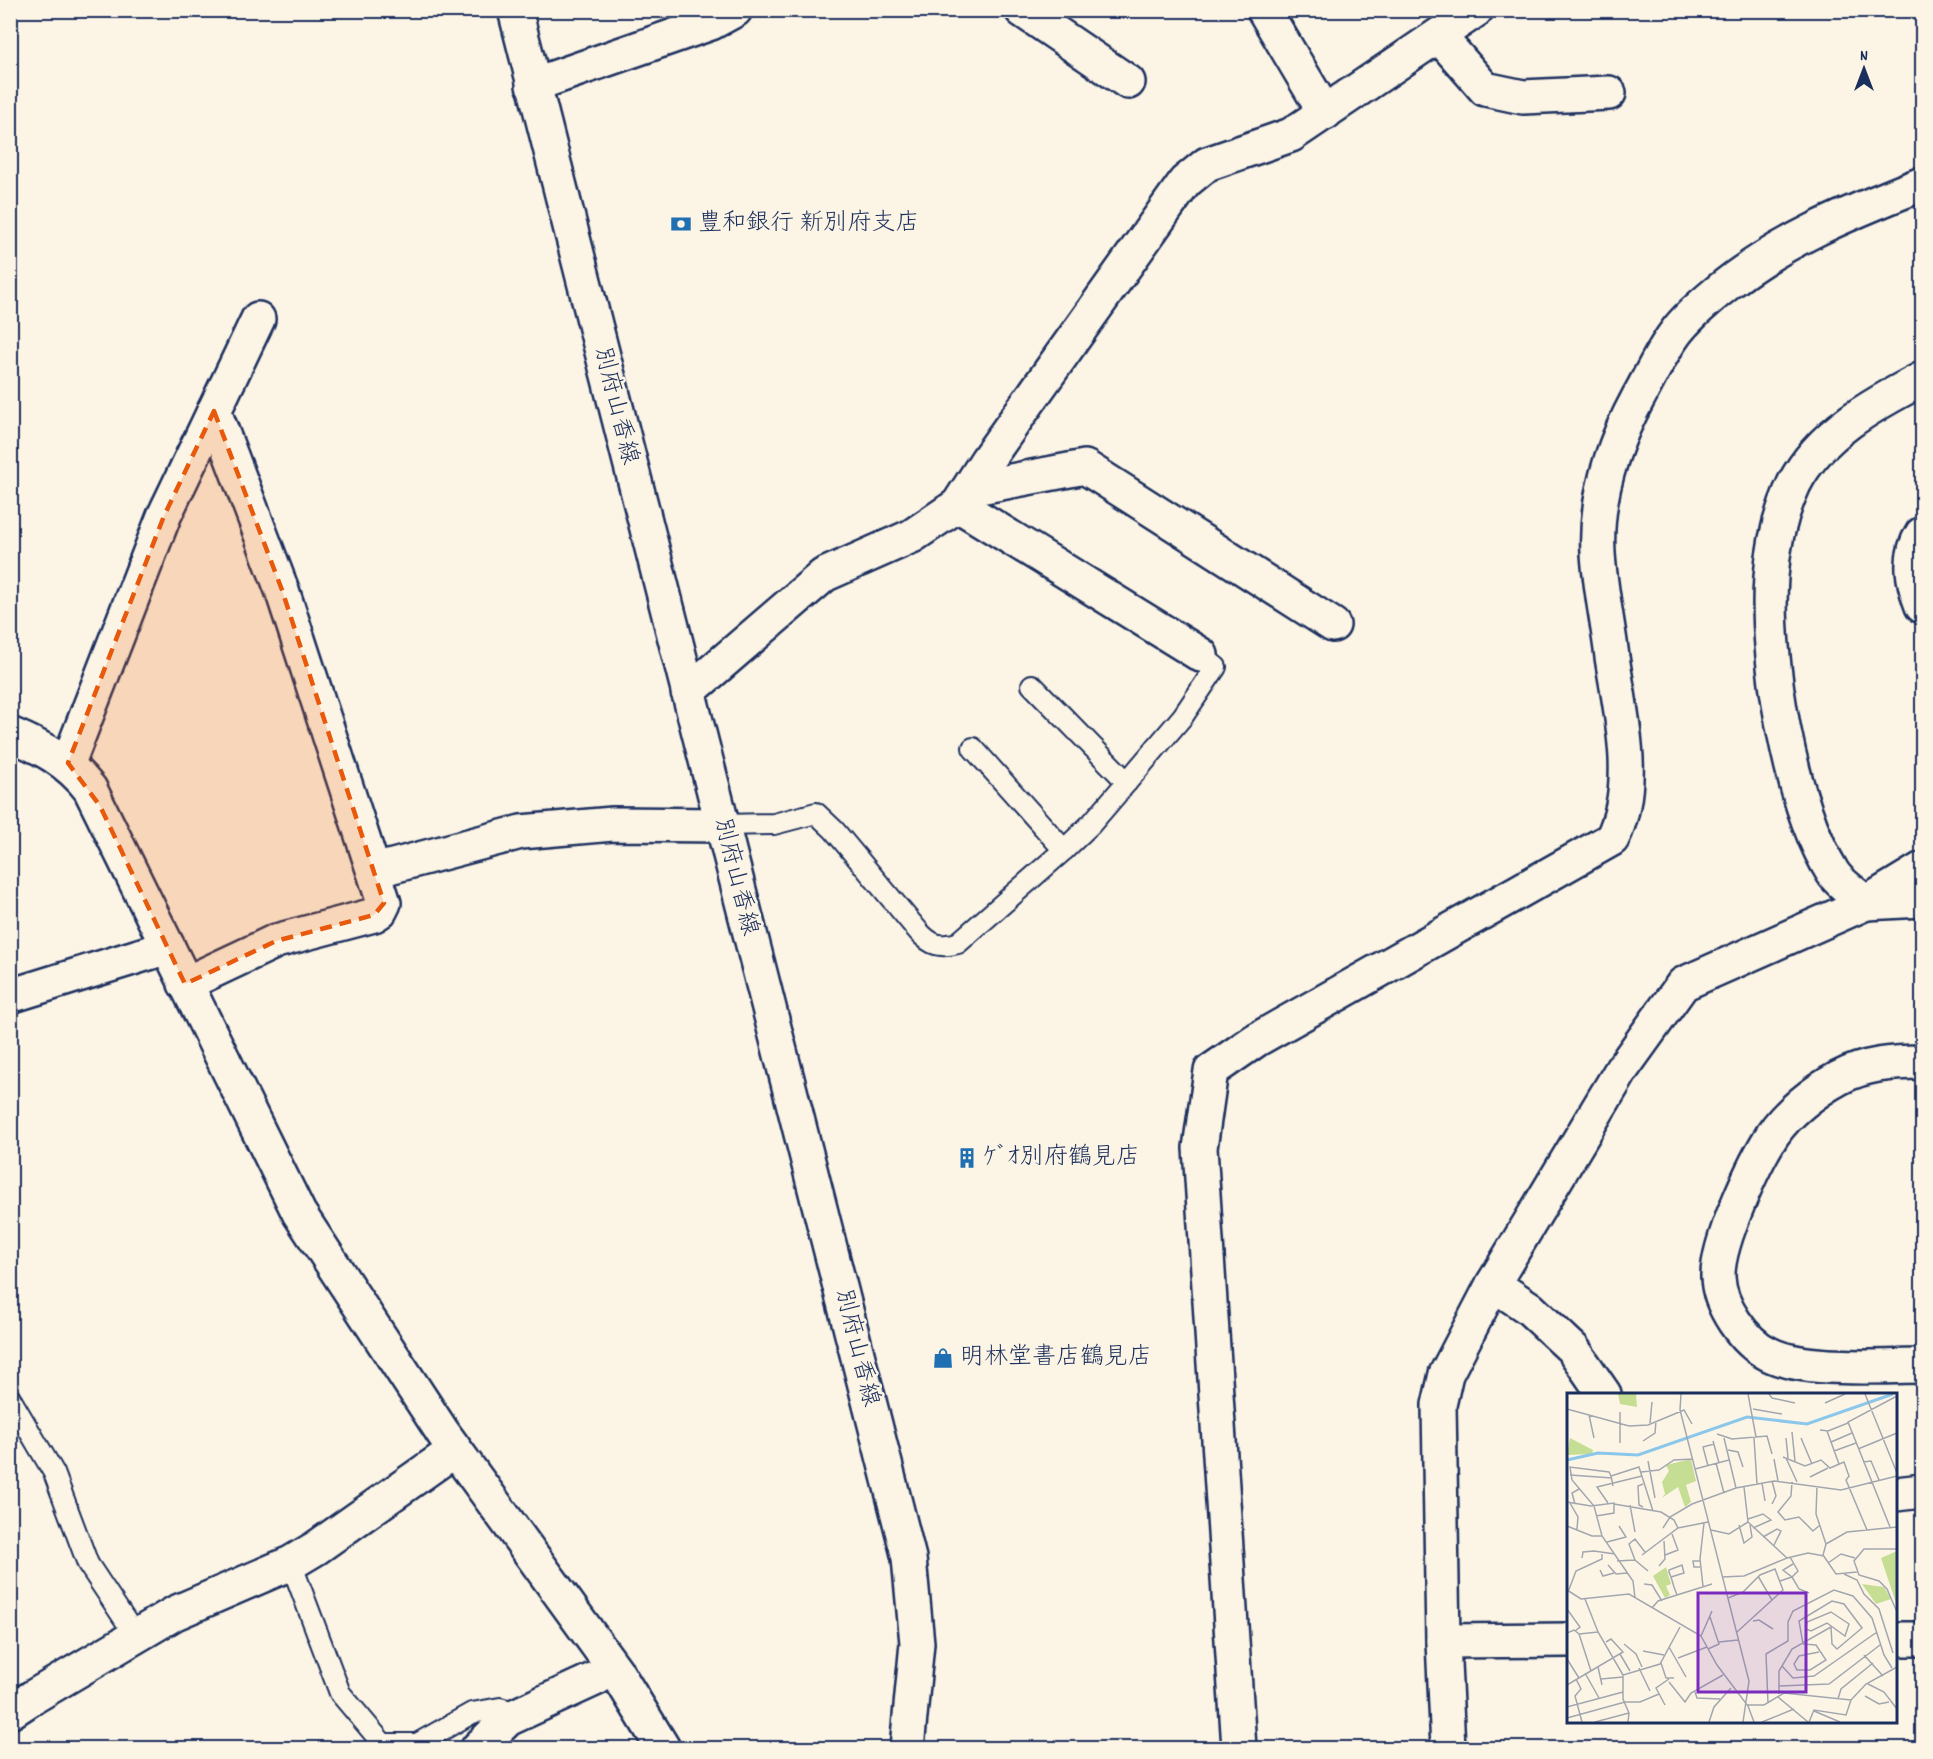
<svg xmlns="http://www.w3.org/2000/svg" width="1933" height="1759" viewBox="0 0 1933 1759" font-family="Dekko,'Klee One',sans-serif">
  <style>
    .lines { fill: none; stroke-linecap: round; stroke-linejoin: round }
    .lane-casing { stroke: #1b2f5e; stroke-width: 24 }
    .street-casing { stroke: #1b2f5e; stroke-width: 38 }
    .secondary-casing { stroke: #1b2f5e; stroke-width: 38 }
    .lane { stroke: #fcf5e5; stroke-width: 20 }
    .street { stroke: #fcf5e5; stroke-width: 33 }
    .secondary { stroke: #fcf5e5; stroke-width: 33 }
    .marked { fill: #e8590c; fill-opacity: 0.2; stroke: #e8590c; stroke-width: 4.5; stroke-dasharray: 12 8; stroke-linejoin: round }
    .labels { text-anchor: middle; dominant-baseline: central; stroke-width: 5; stroke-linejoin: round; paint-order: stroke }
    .poi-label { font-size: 24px; fill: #1b2f5e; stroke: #fcf5e5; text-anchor: start }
    .street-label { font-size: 24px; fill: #1b2f5e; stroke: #fcf5e5 }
    .inset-river { fill: none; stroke: #8bc7eb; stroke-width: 3 }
    .inset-road { fill: none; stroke: #a2a6af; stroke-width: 1.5 }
    .view { fill: #7b2cbf; fill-opacity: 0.15; stroke: #7b2cbf; stroke-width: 3 }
    .inset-edge { fill: none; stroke: #1b2f5e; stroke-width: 3 }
  </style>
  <rect width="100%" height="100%" fill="#fcf5e5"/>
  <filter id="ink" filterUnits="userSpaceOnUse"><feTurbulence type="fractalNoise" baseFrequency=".0167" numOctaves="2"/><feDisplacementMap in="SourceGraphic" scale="12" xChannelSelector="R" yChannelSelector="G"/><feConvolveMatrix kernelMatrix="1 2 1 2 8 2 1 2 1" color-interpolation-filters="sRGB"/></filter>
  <g filter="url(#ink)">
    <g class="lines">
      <g class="lane-casing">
        <g id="lane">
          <polyline points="1032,685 1127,782 1183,716 1216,667 1201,655"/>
          <polyline points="973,748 1064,850 1091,824 1127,782"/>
          <path d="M722 825 774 824 816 813 834 830 919 932C931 945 940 948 958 943L1064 850"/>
          <polyline points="10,1398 54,1473 88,1564 135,1635"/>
          <polyline points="291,1563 340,1693 383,1744 417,1744 472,1713 500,1708 517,1713"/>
        </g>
      </g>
      <g class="street-casing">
        <g id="street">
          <polyline points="1022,10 1128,82"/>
          <polyline points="1264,10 1325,113"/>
          <polyline points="1439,36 1485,89 1523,97 1609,93"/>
          <polyline points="533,85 711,23 735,10"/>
          <path d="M1922 379C1874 404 1820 433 1794 484 1781 512 1773 546 1771 577 1765 657 1790 804 1833 873 1840 884 1856 894 1866 903L1922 900"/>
          <polyline points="969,489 1085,467 1333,625"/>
          <polyline points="958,505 1201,655"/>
          <path d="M1922 534C1907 557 1913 583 1922 606"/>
          <polyline points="688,692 824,575 912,536 958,505 987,460 1185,182 1207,164 1291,135 1476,10"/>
          <polyline points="68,763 164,516 258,319"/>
          <polyline points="374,871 521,832 613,824 722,825"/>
          <polyline points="185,984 276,941 374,915 380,911 384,903 282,590 214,411"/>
          <polyline points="10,996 168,947"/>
          <path d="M1922 1062C1893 1062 1865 1064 1839 1078 1815 1091 1788 1112 1773 1134 1754 1163 1717 1243 1718 1277 1719 1306 1744 1342 1769 1354 1805 1372 1881 1366 1922 1366"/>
          <polyline points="1493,1284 1529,1308 1573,1349 1604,1394"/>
          <polyline points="1896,1494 1922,1491"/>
          <polyline points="1896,1639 1922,1639"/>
          <polyline points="1443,1641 1568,1640"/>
          <polyline points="10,1712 33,1697 175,1613 291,1563 316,1548 455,1450"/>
          <polyline points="478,1748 508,1719 597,1678"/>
          <path d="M1239 1748 1200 1148 1211 1071 1256 1040 1612 839C1639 784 1621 715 1612 657 1608 623 1600 588 1598 553 1595 498 1612 446 1638 398 1650 377 1660 354 1674 335 1685 319 1701 306 1716 293 1777 242 1848 213 1922 184"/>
          <polyline points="1448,1748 1443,1641 1439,1405 1446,1374 1493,1284 1622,1069 1683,984 1866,903 1922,869"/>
        </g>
      </g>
      <g class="secondary-casing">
        <g id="secondary">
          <polyline points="515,10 909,1558 917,1643 907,1748"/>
          <path d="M10 734C43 748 68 761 90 789L299 1213 443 1433 616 1671 663 1748"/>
        </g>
      </g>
      <use href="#lane" class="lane"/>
      <use href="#street" class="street"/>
      <use href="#secondary" class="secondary"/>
    </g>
  </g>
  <path class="marked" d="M214 411 282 590 384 903 374 915 276 941 185 984 100 806 68 763 164 516Z"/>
  <defs>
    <g id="bank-bare" transform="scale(1.62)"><path d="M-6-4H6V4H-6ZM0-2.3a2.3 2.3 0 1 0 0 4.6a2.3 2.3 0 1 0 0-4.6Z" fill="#1f6fb2" stroke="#fcf5e5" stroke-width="2.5" paint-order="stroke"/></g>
    <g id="building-bare" transform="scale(1.62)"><path d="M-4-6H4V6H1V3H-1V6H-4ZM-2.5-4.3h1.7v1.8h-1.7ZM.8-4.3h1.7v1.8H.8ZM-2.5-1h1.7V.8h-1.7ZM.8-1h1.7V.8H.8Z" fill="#1f6fb2" stroke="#fcf5e5" stroke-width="2.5" paint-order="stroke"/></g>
    <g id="shop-bare" transform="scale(1.62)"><path d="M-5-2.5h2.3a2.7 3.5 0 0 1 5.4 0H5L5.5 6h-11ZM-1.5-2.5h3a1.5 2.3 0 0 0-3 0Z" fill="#1f6fb2" stroke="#fcf5e5" stroke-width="2.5" paint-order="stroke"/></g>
  </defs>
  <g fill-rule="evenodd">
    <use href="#bank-bare" x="681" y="224"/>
    <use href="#building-bare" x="967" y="1158"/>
    <use href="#shop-bare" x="943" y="1358"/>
  </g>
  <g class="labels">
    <g class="poi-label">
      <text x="698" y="224">豊和銀行 新別府支店</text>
      <text x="984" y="1158">ｹﾞｵ別府鶴見店</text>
      <text x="960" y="1358">明林堂書店鶴見店</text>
    </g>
    <g class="street-label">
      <text transform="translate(615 406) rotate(76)">別府山香線</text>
      <text transform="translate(735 877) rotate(76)">別府山香線</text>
      <text transform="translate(856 1348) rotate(76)">別府山香線</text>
    </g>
  </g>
  <g transform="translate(1567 1393)">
    <rect width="330" height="330" fill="#fcf5e5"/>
    <path d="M51 1H69L70 14 53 11ZM3 45 26 57 25 61 0 62ZM124 66 129 88 119 92 124 109 118 114 111 94 95 105 98 101 95 89 102 78 99 72ZM330 158V213L314 165ZM99 174 104 191 99 193 103 202 98 205 86 183ZM295 191 317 194 324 206 309 211Z" fill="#c6de93"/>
    <path class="inset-river" d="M0 67 31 60 71 62 180 24 240 31 326 1"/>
    <path class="inset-road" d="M114 1 113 17 182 288 176 329M181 1 189 44M202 1 205 5 228 10M298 1 330 80M258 10 278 1M0 16 62 33 81 32 117 17 125 31M186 16 215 21M53 19V50M22 22 27 45M83 30 85 9M253 37 261 38 281 30M260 38 272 71M225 39 228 68M150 41 165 46 200 43 205 61M157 45 169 95M187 45 190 91M219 45 221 65M234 45 245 71M76 48 88 40 89 28M146 48 152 70M264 49 285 40M291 56 330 40M161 57 171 59 176 74M267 58 289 50M216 64 238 73 254 67 263 75 277 69 282 83 279 87 300 137M219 65 230 89M207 66 211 88M81 68 88 105M296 69 304 68 312 87M149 70 157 100M141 73 136 54 147 51M128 76 162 67M74 79 92 77 107 67 126 66M3 82 45 85M44 83 42 79 3 74 5 87 27 113 35 143 66 188 68 205M243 84 261 75M205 88 209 103 205 111M225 89 224 103 211 119 218 127 232 124 246 138 253 132M195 90 198 108M76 91 71 93 72 112 76 114M46 93 44 83 72 74 86 118M250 93 249 121 259 151 256 162 269 181 290 179M177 94 181 129 220 165M0 109 24 113 47 110V120L29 123M3 110 11 124 10 136M41 110 30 94 75 83M8 111 5 100 12 96M47 111 94 119 107 127 111 135M63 112 68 139M181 126 196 121 204 127 186 135M172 132 177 150 185 144 183 132M0 133 25 143H35M323 134 281 29 330 3M96 135 103 124 125 111 169 95 207 88 274 97 330 83M144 137 162 141 181 129M196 144 210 136 214 138 207 152M40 149 59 144 52 133M259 151 280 139 330 134M330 156H297L287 168 292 182 312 188 320 196 330 219M78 159 68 146 62 151 68 167 81 178M75 162 111 135 141 129M98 162 111 157 105 141M223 164 231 178 225 184 216 177 226 171M15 165 16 159 27 158 48 161M50 168 68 167M133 168H126L127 174H133M261 170 274 161 288 165M41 172 49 181 60 180M92 173 98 166 97 148M33 177 36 183 47 180M277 181 290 187 297 201 312 216 326 260M191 183 205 207M104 184 117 180 115 172 102 177V179L104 184 107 194 110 202M155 184 177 183 220 165 241 160 257 163M213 188 225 184 232 196 242 200M77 191 85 192 95 208M136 193 133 166 137 130M0 197 14 206 62 201 134 243 150 272 181 313 187 329M1 199 9 178 35 166V161M161 205 176 199 193 182 208 176 216 197 170 239M18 206 31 239 56 282M85 215 91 208 145 191M0 216 13 234 8 238M264 219 282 231 278 243 260 230 244 238 239 236 240 229ZM186 228 192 227 206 236M0 240 7 237 12 241 24 278M12 241 31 239M134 243 145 218M152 249 171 247M57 251 69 261 75 274M236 251 232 228 265 208 277 211 295 235 270 256 265 251 264 234M236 251 249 252 259 267 243 277H230L227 271 232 263 252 259M102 254 119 284M141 256 152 251 143 224M76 258 97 262M53 261 63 278M297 262 316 283M111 265 140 254M0 266 12 285M94 270 99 285H107M215 273 226 285 247 283 310 239M31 274 35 292M72 275 83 298M18 280 32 305M9 286 14 296 8 303 15 329M34 286 56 284M102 289 118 309 124 300 156 282M301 291 317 299 330 316M0 292 56 259 44 246 39 249M212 293 262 291 313 252M128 299 130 305 153 306M212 301V278L225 256 264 234M298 303 312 311 322 309M211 304 241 329M271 306 274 296 306 270M201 310 199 261 221 248V229L226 218 267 197 286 203 305 225 317 262 325 275M98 312 89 295 102 286M180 312H197L217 300 284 307 299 291 330 274M0 314 56 299M247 318 273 329M0 325 58 309H73L92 301M28 329 62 320M61 329 62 320 56 306V282L93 271 113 234M142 329 147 314 164 295M195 329 227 316M242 329 247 317 279 322 284 307"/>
    <path class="view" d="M131 200H239V299H131Z"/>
    <rect width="330" height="330" class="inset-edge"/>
  </g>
  <rect width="1933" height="1759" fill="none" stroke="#fcf5e5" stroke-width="36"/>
  <rect x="18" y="18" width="1897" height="1723" fill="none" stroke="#1b2f5e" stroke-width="2" filter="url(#ink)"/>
  <g transform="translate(1864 69)" stroke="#fcf5e5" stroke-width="4.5" paint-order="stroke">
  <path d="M0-4.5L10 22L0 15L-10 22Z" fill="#1b2f5e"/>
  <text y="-9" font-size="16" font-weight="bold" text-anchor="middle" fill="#1b2f5e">N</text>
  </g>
</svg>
